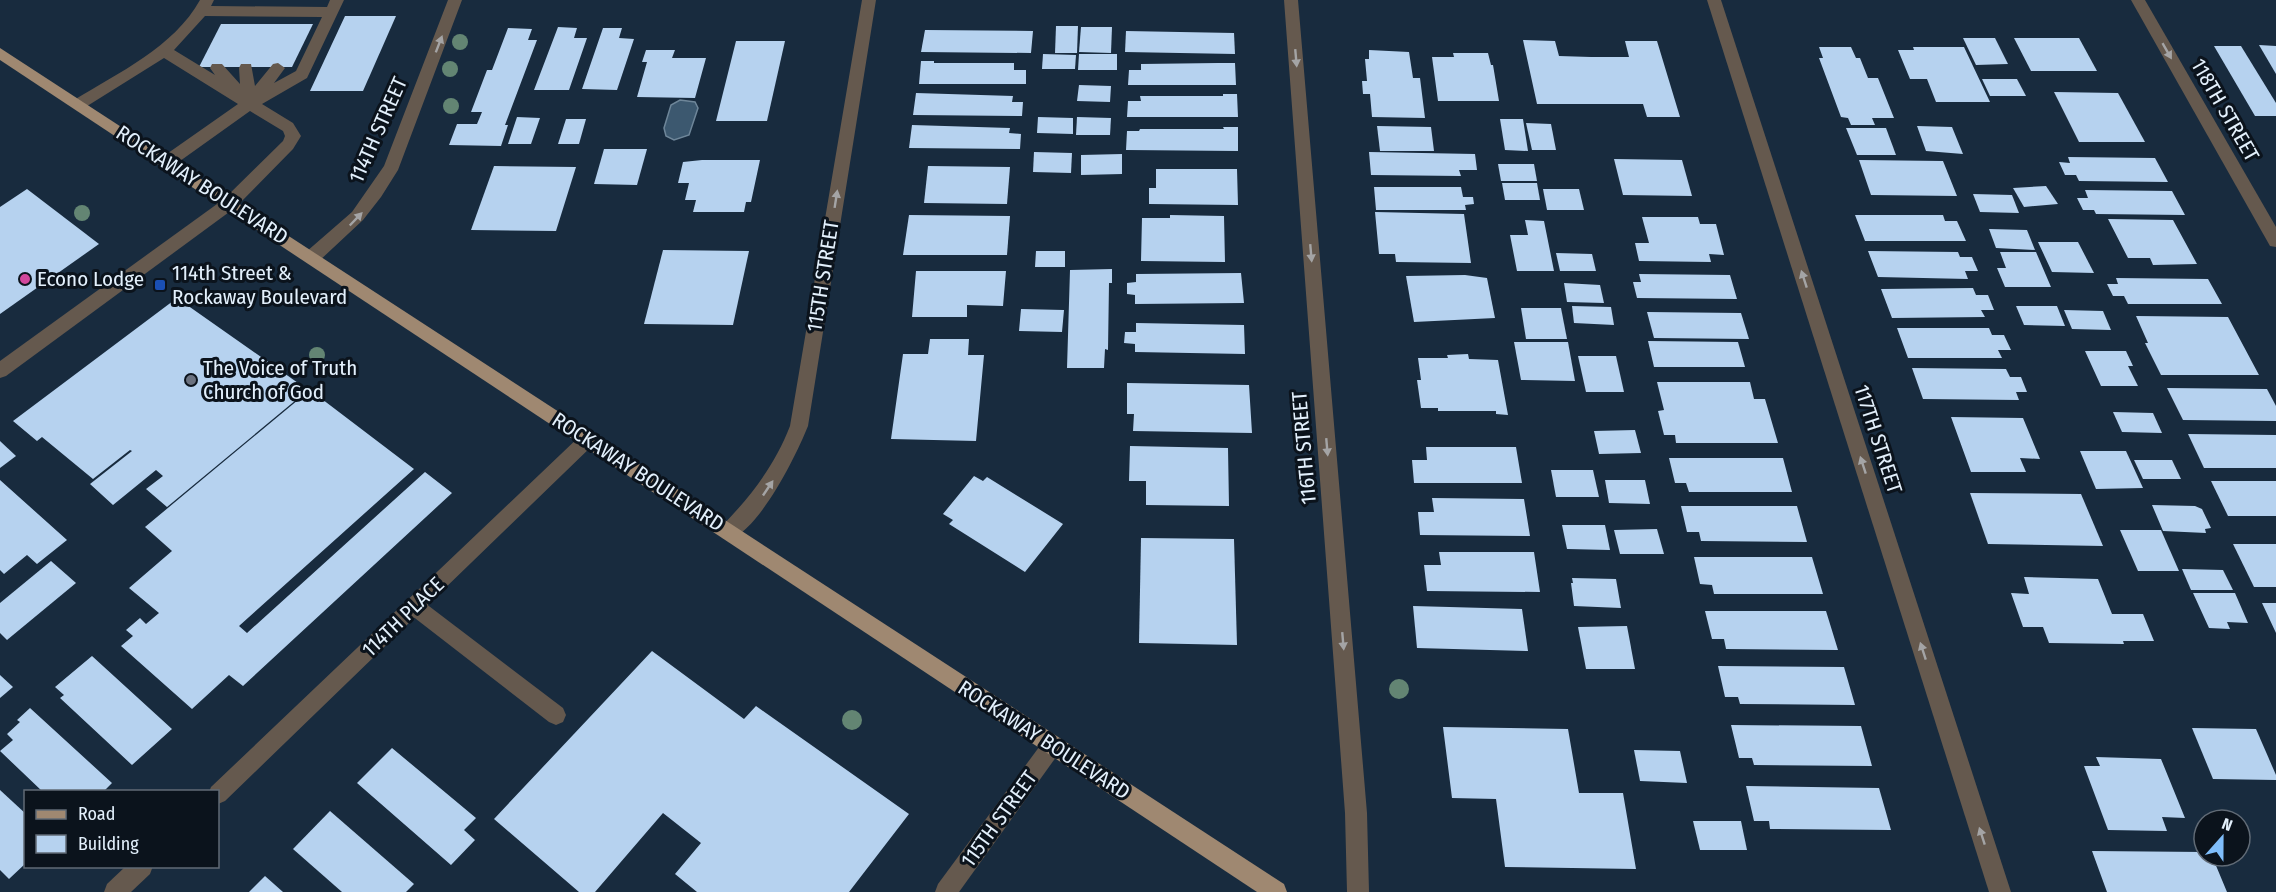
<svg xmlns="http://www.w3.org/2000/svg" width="2276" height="892" viewBox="0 0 2276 892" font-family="'Fira Sans Condensed',sans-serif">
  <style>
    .water { fill: #3c586f; stroke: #6e8699; stroke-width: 1.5 }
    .building { fill: #b6d2ef }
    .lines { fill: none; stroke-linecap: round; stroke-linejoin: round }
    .lane { fill: #65594e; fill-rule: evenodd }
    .street { fill: #65594e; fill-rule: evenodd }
    .primary { fill: #9f8871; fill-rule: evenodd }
    .tree { fill: #638573 }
    .oneway { fill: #a4a4a5 }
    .hotel-dot { fill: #d1479c; stroke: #0b131c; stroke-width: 2 }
    .transit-dot { fill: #1a4fb4; stroke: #0b131c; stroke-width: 2 }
    .worship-dot { fill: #6b7280; stroke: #0b131c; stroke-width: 2 }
    .labels { text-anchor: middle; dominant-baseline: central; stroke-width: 6; stroke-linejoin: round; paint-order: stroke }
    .street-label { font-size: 21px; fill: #e3f0fc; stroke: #0b131c }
    .poi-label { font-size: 21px; fill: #e3f0fc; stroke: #0b131c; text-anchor: start }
  </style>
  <rect width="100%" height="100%" fill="#182b3e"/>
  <polygon class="water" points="680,100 695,102 698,108 689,135 674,140 666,136 664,128 671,105"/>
  <g class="building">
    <polygon points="345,16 396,16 363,91 310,91"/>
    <polygon points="221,24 313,24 292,67 199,67"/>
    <polygon points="1056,26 1078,26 1077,53 1055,53"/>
    <polygon points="558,27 577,28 574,38 587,38 569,90 534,90"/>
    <polygon points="1081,27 1112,27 1111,53 1079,52"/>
    <polygon points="508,28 532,29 528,40 537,40 505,125 508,125 501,146 449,145 457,124 477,124 482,112 471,112 487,70 492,70"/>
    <polygon points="603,28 622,28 619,38 634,39 617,90 582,89"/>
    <polygon points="925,30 1033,31 1031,53 921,52"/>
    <polygon points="1126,31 1234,33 1235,54 1125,52"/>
    <polygon points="1963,38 1995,38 2008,64 1976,65"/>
    <polygon points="2014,38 2079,38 2097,71 2031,71"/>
    <polygon points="1523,40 1555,41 1559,56 1591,57 1629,57 1625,41 1657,41 1680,117 1647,117 1643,104 1537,104"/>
    <polygon points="736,41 785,41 767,121 716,121"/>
    <polygon points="2259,45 2276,46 2276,74"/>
    <polygon points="2214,46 2241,46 2276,103 2276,116 2255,116"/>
    <polygon points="1819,47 1851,47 1856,58 1860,58 1868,78 1878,78 1894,118 1872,118 1875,125 1851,125 1848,118 1841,117 1819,58 1823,58"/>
    <polygon points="1913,47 1964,47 1990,102 1936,102 1927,79 1910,79 1898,50 1914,50"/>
    <polygon points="646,50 675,50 672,58 706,58 695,98 637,97 647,62 642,62"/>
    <polygon points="1369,50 1409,52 1413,78 1420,78 1425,118 1372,117 1370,94 1363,94 1362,81 1367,81 1365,59 1369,59"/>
    <polygon points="1453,53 1488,53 1491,65 1493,65 1499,101 1438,101 1432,57 1454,57"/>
    <polygon points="1043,54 1076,55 1075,69 1042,69"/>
    <polygon points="1079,54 1117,54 1117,70 1078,70"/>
    <polygon points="921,61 934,61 934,63 1014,63 1014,70 1026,70 1026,84 919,84"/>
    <polygon points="1218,63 1235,63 1236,85 1128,85 1129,70 1141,70 1141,64"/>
    <polygon points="1982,79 2017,79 2026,96 1990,96"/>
    <polygon points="1079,85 1111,86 1110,102 1077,101"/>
    <polygon points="2054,92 2118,93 2145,142 2079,142"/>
    <polygon points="916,93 1013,96 1012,102 1023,102 1022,116 913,115"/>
    <polygon points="1223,94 1237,94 1238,117 1127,117 1128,101 1141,101 1140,96 1223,96"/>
    <polygon points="517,117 540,118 531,144 508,144"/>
    <polygon points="1038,117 1073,118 1073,134 1037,133"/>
    <polygon points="1077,117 1111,118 1110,135 1076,135"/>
    <polygon points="566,119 586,119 579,144 558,144"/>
    <polygon points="1500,119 1523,119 1528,151 1505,150"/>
    <polygon points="1526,123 1551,124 1556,150 1532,150"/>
    <polygon points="912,125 1010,128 1009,133 1021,134 1020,149 909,148"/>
    <polygon points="1377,126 1431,127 1434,151 1380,151"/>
    <polygon points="1917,126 1952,127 1963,154 1926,151"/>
    <polygon points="1223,127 1238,127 1238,151 1126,150 1127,131 1139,131 1140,129 1224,129"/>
    <polygon points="1846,128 1886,128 1896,155 1857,155"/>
    <polygon points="604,149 647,149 637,185 594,184"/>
    <polygon points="1034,152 1072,153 1071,173 1033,172"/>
    <polygon points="1369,152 1475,154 1477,170 1459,170 1461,176 1371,175"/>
    <polygon points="1122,154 1122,174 1081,175 1081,155"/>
    <polygon points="2068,157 2155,158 2168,182 2079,181 2076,175 2065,175 2059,162 2070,163"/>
    <polygon points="1614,159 1682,160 1692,196 1623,195"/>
    <polygon points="702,160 760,160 751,202 746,202 744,212 693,212 696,200 685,200 689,183 678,183 683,162"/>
    <polygon points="1859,160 1943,161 1957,196 1871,195"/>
    <polygon points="1498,164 1534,164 1537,181 1501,181"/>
    <polygon points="494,166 576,167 556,231 471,230"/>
    <polygon points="928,166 1010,167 1007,204 924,203"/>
    <polygon points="1156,169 1237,169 1238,205 1149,204 1149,188 1156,188"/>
    <polygon points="1502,183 1537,183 1540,200 1505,200"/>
    <polygon points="2046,186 2058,204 2024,207 2013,188"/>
    <polygon points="1374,187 1461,187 1463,197 1473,197 1474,204 1465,205 1466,210 1376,210"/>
    <polygon points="27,189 99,244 0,314 0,207"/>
    <polygon points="1543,189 1579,189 1584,210 1547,210"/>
    <polygon points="2085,190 2172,191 2185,215 2096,214 2094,210 2083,210 2077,198 2088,198"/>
    <polygon points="1973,194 2012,195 2019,213 1980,212"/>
    <polygon points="1375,212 1464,214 1471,263 1396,262 1395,254 1379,254"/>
    <polygon points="909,215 1010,216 1007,255 903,255"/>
    <polygon points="1170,215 1224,216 1225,262 1141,261 1142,218 1170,218"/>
    <polygon points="1855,215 1943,215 1945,221 1957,221 1966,241 1865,241"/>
    <polygon points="1642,217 1698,217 1700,224 1716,224 1724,255 1709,254 1711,262 1639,261 1635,243 1649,243"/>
    <polygon points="2108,219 2173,220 2197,264 2153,265 2150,258 2128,258"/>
    <polygon points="1525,220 1544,221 1554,271 1517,271 1510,235 1528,235"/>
    <polygon points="1989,229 2027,230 2035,250 1996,248"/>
    <polygon points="2038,242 2078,242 2094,273 2052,272"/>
    <polygon points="663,250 749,251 733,325 644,324"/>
    <polygon points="1036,251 1065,251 1065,267 1035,267"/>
    <polygon points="1868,251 1958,252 1960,257 1972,257 1978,271 1965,271 1968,279 1878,277"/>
    <polygon points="2000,252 2036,252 2051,287 2005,287 1997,268 2006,268"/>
    <polygon points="1556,253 1592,254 1596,271 1560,271"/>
    <polygon points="1112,269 1112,283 1109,283 1108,350 1105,349 1104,368 1067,368 1070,270"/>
    <polygon points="916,271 1006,271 1003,306 967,305 967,317 912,317"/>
    <polygon points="1241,273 1244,303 1135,304 1135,295 1127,294 1127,283 1136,282 1136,274"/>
    <polygon points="1639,274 1730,275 1737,299 1637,298 1633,282 1641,282"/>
    <polygon points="1465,275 1487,278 1495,318 1414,322 1406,276"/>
    <polygon points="2116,278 2208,279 2222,304 2128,304 2124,296 2113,296 2107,284 2118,284"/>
    <polygon points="1564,283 1600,285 1604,303 1567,302"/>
    <polygon points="1973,288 1976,295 1988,295 1994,310 1981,310 1985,317 1892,318 1881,289"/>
    <polygon points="177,298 308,390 167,507 146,489 163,476 156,470 113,505 90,484 132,451 130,450 93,479 42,437 37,441 13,421"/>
    <polygon points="1572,306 1611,307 1614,325 1574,323"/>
    <polygon points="2016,306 2057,306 2065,326 2024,325"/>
    <polygon points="1521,308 1561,308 1567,339 1526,339"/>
    <polygon points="1021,309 1064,310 1062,332 1019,331"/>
    <polygon points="2064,310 2103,311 2111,330 2072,329"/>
    <polygon points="1647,312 1741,313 1749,339 1654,338"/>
    <polygon points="2136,316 2228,317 2259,375 2161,375 2145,343 2148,343"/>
    <polygon points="1136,323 1244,325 1245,354 1135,352 1135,344 1124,343 1125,332 1136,332"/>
    <polygon points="1897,328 1989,328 1992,335 2004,335 2011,350 1998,350 2002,358 1908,358"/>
    <polygon points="930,339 969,339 968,355 984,355 976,441 891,439 903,354 928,354"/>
    <polygon points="1648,341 1738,342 1745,367 1654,367"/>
    <polygon points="1514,342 1568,342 1575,381 1521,380"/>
    <polygon points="2085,351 2126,351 2133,366 2128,366 2138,386 2101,386"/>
    <polygon points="1468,354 1469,359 1498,360 1508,415 1496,414 1496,411 1438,411 1438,408 1421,408 1417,380 1421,380 1418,358 1448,358 1447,355"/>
    <polygon points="1578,356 1616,356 1624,392 1586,392"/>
    <polygon points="1912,368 2006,369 2010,377 2021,377 2027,392 2016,392 2019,400 1923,399"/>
    <polygon points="1657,382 1750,382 1754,399 1765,399 1778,443 1676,443 1675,435 1664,435 1658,411 1664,410"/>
    <polygon points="1127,383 1249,385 1252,433 1133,431 1134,414 1127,414"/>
    <polygon points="2167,388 2267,389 2276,406 2276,421 2183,420"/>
    <polygon points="310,390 414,469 239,626 247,633 425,472 452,493 243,686 229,675 192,709 121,646 133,636 126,630 140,618 146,624 159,613 129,588 172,551 145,527"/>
    <polygon points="2113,412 2153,413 2162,433 2122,432"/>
    <polygon points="1951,417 2023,418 2040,459 2020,458 2026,472 1971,472"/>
    <polygon points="1635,430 1641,453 1599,454 1594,431"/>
    <polygon points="2188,434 2276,435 2276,468 2204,468"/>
    <polygon points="0,441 16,456 0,468"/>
    <polygon points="1130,446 1228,448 1229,506 1146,505 1146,481 1129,481"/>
    <polygon points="1426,447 1516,447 1522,483 1414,483 1412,460 1427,460"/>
    <polygon points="2080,451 2126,451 2143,488 2096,489"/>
    <polygon points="1669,458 1783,458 1792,492 1689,492 1686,483 1675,483"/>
    <polygon points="2134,460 2172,460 2181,479 2143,479"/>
    <polygon points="1551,470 1593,470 1599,497 1556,497"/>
    <polygon points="974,476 983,481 987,477 1063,524 1025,572 949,524 953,520 943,514"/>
    <polygon points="0,480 67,540 37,564 27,555 4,574 0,570"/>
    <polygon points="1605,480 1645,480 1650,504 1609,503"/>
    <polygon points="2211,481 2276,481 2276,516 2228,516"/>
    <polygon points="1970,493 2081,494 2103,546 1988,544"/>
    <polygon points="1432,498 1524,499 1530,536 1420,535 1418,512 1434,512"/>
    <polygon points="2152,505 2195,506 2202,509 2211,528 2205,529 2206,533 2163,531"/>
    <polygon points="1681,506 1797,506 1807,542 1701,541 1699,532 1687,532"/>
    <polygon points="1562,525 1605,525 1610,550 1567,549"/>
    <polygon points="1657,529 1664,554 1620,554 1614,530"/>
    <polygon points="2120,530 2161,530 2179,571 2138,571"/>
    <polygon points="1141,538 1234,539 1237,645 1139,643"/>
    <polygon points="2233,544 2276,544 2276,587 2254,587"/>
    <polygon points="1439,552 1534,552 1540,592 1427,591 1424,565 1441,565"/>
    <polygon points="1694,557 1812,557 1823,594 1714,594 1712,585 1700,584"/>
    <polygon points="51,561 76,583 7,640 0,633 0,603"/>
    <polygon points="2182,569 2223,570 2233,590 2191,590"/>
    <polygon points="2024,577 2098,579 2112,614 2143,614 2154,641 2123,641 2124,644 2049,643 2043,627 2023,627 2011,593 2029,594"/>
    <polygon points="1572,578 1616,579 1621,608 1574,606 1571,583 1573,583"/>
    <polygon points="2193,593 2235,593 2248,623 2227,622 2230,629 2209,628"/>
    <polygon points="2262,603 2276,603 2276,633"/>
    <polygon points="1413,606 1522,609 1528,651 1417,648"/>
    <polygon points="1705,611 1826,611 1838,650 1726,649 1724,639 1712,639"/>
    <polygon points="1627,626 1635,669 1586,669 1578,627"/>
    <polygon points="652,651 744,719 756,706 909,814 849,892 697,892 675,874 701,843 663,813 595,892 579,892 494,819"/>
    <polygon points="92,656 172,729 132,765 60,698 64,695 55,687"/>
    <polygon points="1718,666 1844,667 1855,705 1740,704 1738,697 1725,697"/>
    <polygon points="0,675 13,687 0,698"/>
    <polygon points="30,708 112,783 103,792 43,792 0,751 13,740 7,734 20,722 17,720"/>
    <polygon points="1731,725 1861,726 1872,766 1754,765 1752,758 1739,758"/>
    <polygon points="1443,727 1568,729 1579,793 1623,793 1636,869 1505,867 1496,799 1452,798"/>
    <polygon points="2192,728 2256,729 2276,775 2276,780 2213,779"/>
    <polygon points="392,748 476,818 464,830 475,840 451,865 357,783"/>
    <polygon points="1634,750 1680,751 1687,783 1640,781"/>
    <polygon points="2096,757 2161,759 2185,818 2162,817 2167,831 2108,830 2084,766 2100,766"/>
    <polygon points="1746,786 1879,788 1891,830 1770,829 1769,821 1754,821"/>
    <polygon points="0,790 26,814 26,863 9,879 0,870"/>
    <polygon points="330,811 414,884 406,892 342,892 293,849"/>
    <polygon points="1693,821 1741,821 1747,850 1700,850"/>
    <polygon points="2092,851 2204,852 2204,856 2212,856 2227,892 2107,892"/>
    <polygon points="265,876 283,892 249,892"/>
  </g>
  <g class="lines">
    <g class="lane">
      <path d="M200 0H214L211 6 327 7 330 0H344L307 78 262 104 293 123 301 136 293 149 236 207H224L222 203 224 199 283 141 285 136 283 131 250 111 173 166H161L159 162 161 158 238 104 164 58 84 108H74L71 104 74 100C118 73 174 47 200 0ZM205 16 322 17 296 71 274 83 285 68 278 63 273 64 255 86 251 64H241L239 68 240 84 222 64H212L210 68 215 75 174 50Z"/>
      <polygon points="414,597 421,600 563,708 566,715 563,722 556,725 549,722 407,612 404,606 407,600"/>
    </g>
    <g class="street">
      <polygon points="448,0 462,0 398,170 381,197 363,220 318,262 312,263 306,262 304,257 306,252 352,212 384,166"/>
      <path d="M862 0H876L808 426C796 456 760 529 729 540L722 538 720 532 722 526C751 496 775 465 790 426Z"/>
      <polygon points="1284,0 1298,0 1367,813 1369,892 1347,892 1345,813"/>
      <polygon points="1707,0 1721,0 2011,892 1989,892"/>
      <polygon points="2131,0 2145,0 2276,227 2276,247 2270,246"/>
      <polygon points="230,197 236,199 238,203 236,207 6,376 0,378 0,361 224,199"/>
      <polygon points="588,431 594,434 597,439 594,444 225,801 218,804 218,792 209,792 211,787 582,434"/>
      <polygon points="1052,736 1059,739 1062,746 1059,753 959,892 935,892 938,884 1045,739"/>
      <polygon points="126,866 153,866 150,874 131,892 104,892 107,884"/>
    </g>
    <polygon class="primary" points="0,48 1284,884 1287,892 1257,892 0,60"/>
  </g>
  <g class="tree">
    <circle cx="460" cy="42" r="8"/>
    <circle cx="450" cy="69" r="8"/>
    <circle cx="451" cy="106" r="8"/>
    <circle cx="82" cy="213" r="8"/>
    <circle cx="317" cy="355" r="8"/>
    <circle cx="1399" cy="689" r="10"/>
    <circle cx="852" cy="720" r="10"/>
  </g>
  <defs><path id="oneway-solid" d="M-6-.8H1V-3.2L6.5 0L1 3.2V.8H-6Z" transform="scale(1.5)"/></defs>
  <g class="oneway">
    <use href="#oneway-solid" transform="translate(439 44) rotate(-69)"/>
    <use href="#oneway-solid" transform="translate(2167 51) rotate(60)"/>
    <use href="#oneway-solid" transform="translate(1296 58) rotate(85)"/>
    <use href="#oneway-solid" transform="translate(836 199) rotate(-81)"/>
    <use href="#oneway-solid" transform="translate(356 219) rotate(-46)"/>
    <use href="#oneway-solid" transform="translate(1311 253) rotate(85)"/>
    <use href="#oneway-solid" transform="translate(1804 279) rotate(-108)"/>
    <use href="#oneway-solid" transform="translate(1327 447) rotate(85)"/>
    <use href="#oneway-solid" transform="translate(1863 465) rotate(-108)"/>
    <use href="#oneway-solid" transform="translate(768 488) rotate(-56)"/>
    <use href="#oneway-solid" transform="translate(1343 641) rotate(85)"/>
    <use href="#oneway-solid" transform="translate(1923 651) rotate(-108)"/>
    <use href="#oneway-solid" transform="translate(1982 836) rotate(-108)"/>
  </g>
  <circle class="hotel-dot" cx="25" cy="279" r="6"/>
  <rect class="transit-dot" x="154" y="279" width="12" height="12" rx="3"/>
  <circle class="worship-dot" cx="191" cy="380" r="6"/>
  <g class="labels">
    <g class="street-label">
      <text transform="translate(2225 110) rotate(60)">118TH STREET</text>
      <text transform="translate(378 130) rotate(-66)">114TH STREET</text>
      <text transform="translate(202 185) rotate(33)">ROCKAWAY BOULEVARD</text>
      <text transform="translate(823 276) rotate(-81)">115TH STREET</text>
      <text transform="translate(1878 439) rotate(72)">117TH STREET</text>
      <text transform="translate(1304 448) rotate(-95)">116TH STREET</text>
      <text transform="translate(638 472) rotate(33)">ROCKAWAY BOULEVARD</text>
      <text transform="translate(403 617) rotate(-44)">114TH PLACE</text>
      <text transform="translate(1044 740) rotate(33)">ROCKAWAY BOULEVARD</text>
      <text transform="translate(999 819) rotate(-54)">115TH STREET</text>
    </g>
    <g class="poi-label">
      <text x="172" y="273">114th Street &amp;<tspan x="172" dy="24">Rockaway Boulevard</tspan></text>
      <text x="37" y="279">Econo Lodge</text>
      <text x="203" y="368">The Voice of Truth<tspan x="203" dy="24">Church of God</tspan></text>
    </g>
  </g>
  <rect x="24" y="790" width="195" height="78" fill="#0b131c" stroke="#616b76" stroke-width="1.5"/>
  <rect x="36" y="810" width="30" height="9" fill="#9f8871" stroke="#616b76" stroke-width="1.5"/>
  <text x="78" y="820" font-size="18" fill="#e3f0fc">Road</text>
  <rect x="36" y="835" width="30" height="18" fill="#b6d2ef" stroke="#616b76" stroke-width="1.5"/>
  <text x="78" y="850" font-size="18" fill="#e3f0fc">Building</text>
  <g transform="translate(2222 838) rotate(21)"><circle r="28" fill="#0b131c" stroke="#616b76" stroke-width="1.5"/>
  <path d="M0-4.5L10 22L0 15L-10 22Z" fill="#7fbdfa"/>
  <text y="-9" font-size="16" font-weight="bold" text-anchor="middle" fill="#e3f0fc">N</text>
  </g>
</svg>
